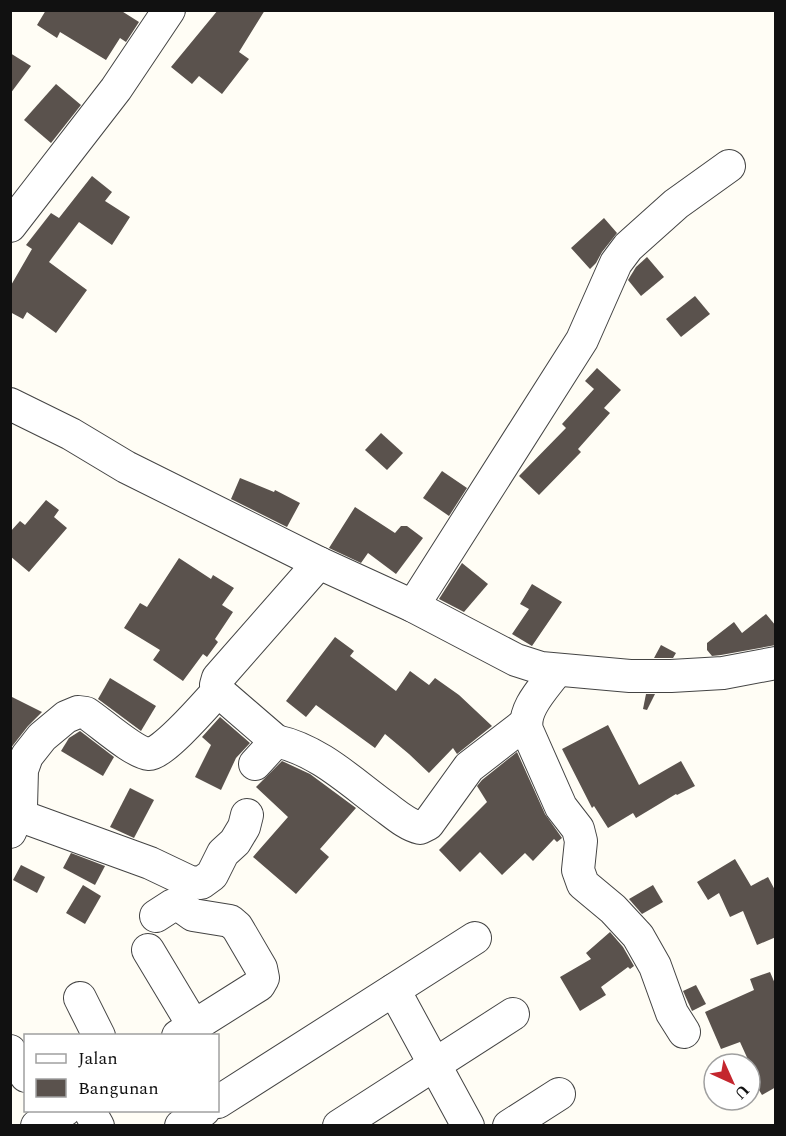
<svg xmlns="http://www.w3.org/2000/svg" width="786" height="1136" viewBox="0 0 786 1136" font-family="Spectral,serif">
  <style>
    .building { fill: #5a524d }
    .lines { fill: none; stroke-linecap: round; stroke-linejoin: round }
    .minor-casing { stroke: #444; stroke-width: 34 }
    .minor { stroke: #fff; stroke-width: 32 }
  </style>
  <rect width="100%" height="100%" fill="#fffdf5"/>
  <g class="building">
    <polygon points="46,10 120,10 139,22 126,42 120,38 106,60 60,32 57,38 37,25"/>
    <polygon points="218,10 265,10 239,52 249,59 222,94 199,76 192,84 171,67"/>
    <polygon points="10,53 31,66 10,94"/>
    <polygon points="56,84 81,105 51,143 24,120"/>
    <polygon points="92,176 112,192 105,201 130,217 112,245 79,222 49,262 87,290 56,333 27,312 23,319 10,312 10,287 32,249 26,245 51,213 59,218"/>
    <polygon points="604,218 617,233 602,252 596,263 590,269 571,248"/>
    <polygon points="647,257 664,277 641,296 628,280 636,267"/>
    <polygon points="695,296 710,314 681,337 666,319"/>
    <polygon points="597,368 621,390 604,408 610,413 578,449 581,452 539,495 519,476 566,428 562,424 594,389 585,381"/>
    <polygon points="381,433 403,453 387,470 365,450"/>
    <polygon points="442,471 467,488 449,516 423,498"/>
    <polygon points="240,478 274,492 275,490 300,503 287,527 231,499"/>
    <polygon points="46,500 59,510 54,517 67,528 29,572 10,556 10,532 20,521 25,525"/>
    <polygon points="355,507 395,533 401,526 407,526 423,538 396,574 368,553 361,563 329,548"/>
    <polygon points="179,558 211,579 213,575 234,588 222,605 233,612 215,639 218,642 207,657 203,654 183,681 153,660 160,650 124,628 140,603 147,607"/>
    <polygon points="462,563 488,584 464,612 439,599"/>
    <polygon points="532,584 562,602 532,646 512,634 529,609 520,604"/>
    <polygon points="766,614 776,626 776,645 721,655 712,656 707,650 707,643 734,622 742,633"/>
    <polygon points="335,637 354,651 350,656 396,691 410,671 429,685 435,678 459,695 492,726 457,754 453,748 429,773 409,754 385,734 375,748 316,705 306,717 286,701"/>
    <polygon points="661,645 676,653 673,658 654,658"/>
    <polygon points="110,678 156,706 141,731 98,699"/>
    <polygon points="646,694 655,694 647,710 643,709"/>
    <polygon points="10,696 42,712 28,726 10,749"/>
    <polygon points="220,717 250,743 236,758 221,790 195,777 211,745 202,737"/>
    <polygon points="608,725 639,785 681,761 695,786 677,795 676,794 636,818 633,813 608,828 594,806 592,808 562,749"/>
    <polygon points="80,731 114,757 103,776 61,751 69,738"/>
    <polygon points="517,752 545,814 562,838 557,842 554,839 533,861 525,853 502,875 480,852 460,872 439,850 487,802 477,786 482,780"/>
    <polygon points="282,761 310,774 356,808 320,849 329,857 296,894 253,857 288,817 256,787"/>
    <polygon points="130,788 154,800 134,838 110,827"/>
    <polygon points="71,853 105,866 95,885 63,868"/>
    <polygon points="735,859 751,886 768,877 776,892 776,937 757,945 743,911 730,917 719,893 708,900 697,882"/>
    <polygon points="21,865 45,877 37,893 13,880"/>
    <polygon points="83,885 101,896 85,924 66,913"/>
    <polygon points="653,885 663,902 642,914 629,899"/>
    <polygon points="610,932 623,947 634,966 630,969 628,967 601,987 606,995 580,1011 560,977 591,959 586,953"/>
    <polygon points="770,972 776,986 776,1087 762,1095 750,1075 750,1064 740,1042 721,1049 705,1012 754,990 750,979"/>
    <polygon points="696,985 706,1004 692,1011 683,991"/>
  </g>
  <g class="lines">
    <g class="minor-casing">
      <g id="minor">
        <polyline points="10,226 116,89 169,10"/>
        <polyline points="10,404 71,434 126,467 319,563 413,606 516,660 541,668 630,676 671,676 723,673 776,663"/>
        <polyline points="413,606 582,340 616,263 628,247 676,204 729,166"/>
        <path d="M557 670C545 687 522 709 527 730L561 807 578 829 581 841 578 870 583 884 613 909 638 936 655 966 672 1013 684 1032"/>
        <path d="M276 741C318 750 350 781 384 806 395 814 407 825 420 828L428 824 469 767 526 723"/>
        <polyline points="255,764 276,741 218,691 216,685 218,678 319,563"/>
        <polyline points="18,815 150,863 190,882 201,883 212,875 223,853 235,842 244,827 247,815"/>
        <path d="M10 832 21 807 22 770 27 756 42 737 66 717 78 712 86 713C100 722 134 753 149 754 163 754 207 703 218 691"/>
        <polyline points="156,916 173,905 179,905 193,915 230,921 237,927 261,968 263,978 259,985 178,1036"/>
        <polyline points="148,950 193,1025"/>
        <polyline points="394,990 468,1126"/>
        <polyline points="80,998 99,1036"/>
        <polyline points="10,1051 26,1076"/>
        <polyline points="218,1102 475,938"/>
        <polyline points="89,1110 98,1126"/>
        <polyline points="37,1126 65,1110"/>
        <polyline points="181,1126 204,1110"/>
        <polyline points="339,1126 513,1014"/>
        <polyline points="509,1126 559,1094"/>
      </g>
    </g>
    <use href="#minor" class="minor"/>
  </g>
  <rect width="786" height="1136" fill="none" stroke="#111111" stroke-width="24"/>
  <rect x="24" y="1034" width="195" height="78" fill="#ffffff" stroke="#a0a0a0" stroke-width="1.5"/>
  <rect x="36" y="1054" width="30" height="9" fill="#ffffff" stroke="#a0a0a0" stroke-width="1.5"/>
  <text x="78" y="1064" font-size="18" fill="#111111">Jalan</text>
  <rect x="36" y="1079" width="30" height="18" fill="#5a524d" stroke="#a0a0a0" stroke-width="1.5"/>
  <text x="78" y="1094" font-size="18" fill="#111111">Bangunan</text>
  <g transform="translate(732 1082) rotate(135)"><circle r="28" fill="#ffffff" stroke="#a0a0a0" stroke-width="1.5"/>
  <path d="M0-4.5L10 22L0 15L-10 22Z" fill="#c4262e"/>
  <text y="-9" font-size="16" font-weight="bold" text-anchor="middle" fill="#111111">U</text>
  </g>
</svg>
